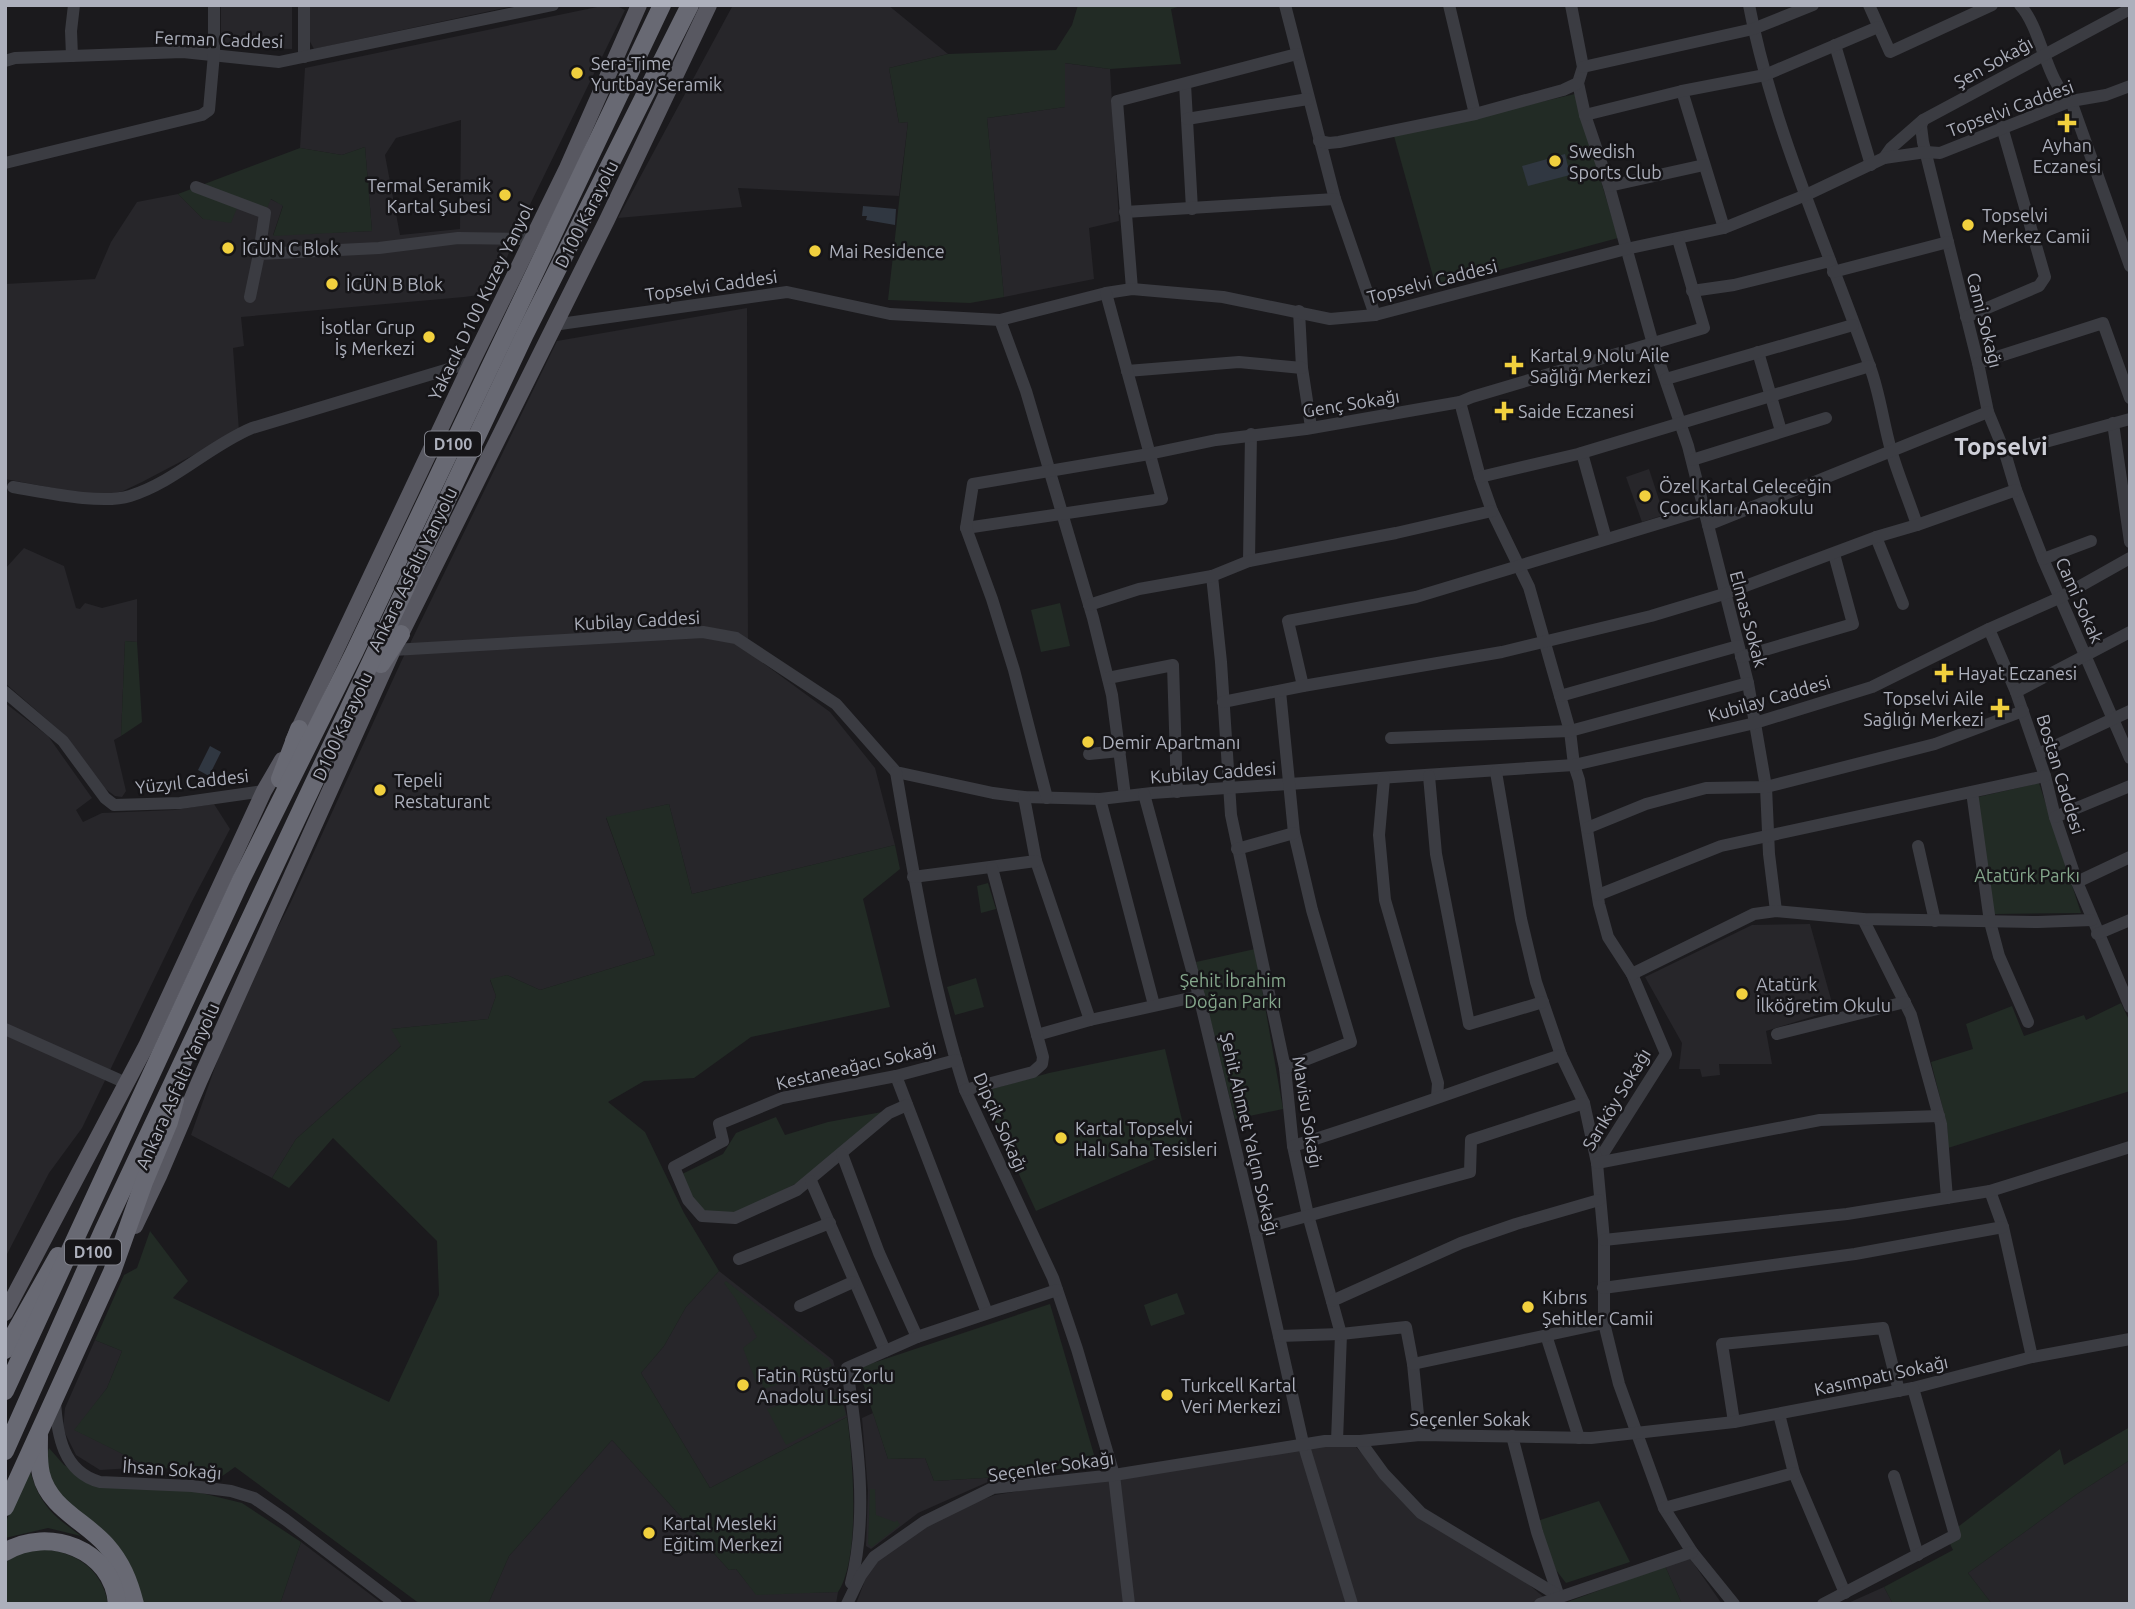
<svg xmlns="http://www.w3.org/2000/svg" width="2135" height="1609" viewBox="0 0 2135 1609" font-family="Ubuntu,sans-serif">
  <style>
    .built { fill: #27262a; fill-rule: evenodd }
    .green { fill: #222b25 }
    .water { fill: #303741 }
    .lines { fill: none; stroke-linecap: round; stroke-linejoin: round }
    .minor { stroke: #3b3c42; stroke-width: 12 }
    .major { stroke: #585861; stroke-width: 16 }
    .highway { stroke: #686973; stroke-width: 18 }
    .poi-dot { fill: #f1d03e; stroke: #161518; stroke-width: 2.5 }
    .labels { text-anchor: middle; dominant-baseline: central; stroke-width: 5; stroke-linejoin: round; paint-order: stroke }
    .shield { fill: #161518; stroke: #80828b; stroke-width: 2 }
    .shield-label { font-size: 16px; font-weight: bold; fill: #adb0bc }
    .street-label { font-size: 18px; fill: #adb0bc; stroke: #161518 }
    .poi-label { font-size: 18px; fill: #adb0bc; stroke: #161518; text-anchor: start }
    .park-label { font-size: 18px; fill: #85a78c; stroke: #161518 }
    .district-label { font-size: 24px; font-weight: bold; fill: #cecfd8; stroke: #161518 }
  </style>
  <rect width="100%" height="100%" fill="#1b1a1d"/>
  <g class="built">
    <polygon points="221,5 292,5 292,49 221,47"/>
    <polygon points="308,5 518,5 314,49 308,38"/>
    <polygon points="733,5 888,5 948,54 889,68 899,123 908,122 899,196 738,188 742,207 618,218"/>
    <path d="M602 6H617L625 10 519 227 493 293 464 297 241 317 244 346 233 348 239 431 142 482 123 491 106 495 80 493 5 479V284L95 279 111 242 137 202 178 194 203 219 239 203 270 199 283 205 273 235 372 231 365 147 342 155 300 148 305 68ZM461 120 460 229 400 235 385 155 396 138Z"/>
    <polygon points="1064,63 1110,69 1119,221 1089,228 1094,279 1004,297 987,118 1065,107"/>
    <polygon points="747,308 748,652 830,712 875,768 895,845 692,894 669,804 606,818 655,955 540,990 507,975 490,980 496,996 488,1019 392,1029 402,1045 296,1139 272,1178 191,1135 237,1005 290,904 401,662 557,341"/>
    <polygon points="1649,469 1664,515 1642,522 1626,477"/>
    <polygon points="24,548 64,566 76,608 80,609 85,603 102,608 137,599 137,642 125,641 121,736 114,740 126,791 122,797 115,796 99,784 68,738 5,683 5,569"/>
    <polygon points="5,703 48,736 92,798 76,810 83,822 102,813 174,810 214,804 230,829 191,903 82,1128 49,1173 5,1258"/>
    <polygon points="1810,924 1834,1010 1766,1031 1772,1064 1719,1064 1720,1075 1702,1077 1700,1069 1679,1069 1682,1043 1645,977 1752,925"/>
    <polygon points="719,1271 833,1360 847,1417 710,1488 641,1373 664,1346 686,1307"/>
    <polygon points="95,1340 122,1351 107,1388 75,1430 149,1467 100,1470 76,1455 63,1429 65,1408"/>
    <polygon points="873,1413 888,1459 925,1458 934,1481 999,1477 918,1513 871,1549 866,1546 868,1491 862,1418"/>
    <polygon points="612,1440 729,1570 736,1569 756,1594 838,1592 836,1604 488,1604 509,1556"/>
    <polygon points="1307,1443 1355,1446 1424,1518 1508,1567 1552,1604 856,1604 873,1559 916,1524 995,1495"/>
    <polygon points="2130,1460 2130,1604 1992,1604 1968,1573 2077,1494"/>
    <polygon points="301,1542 383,1604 280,1604"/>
    <polygon points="1689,1557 1722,1604 1682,1604 1665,1566"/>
    <polygon points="1884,1587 1893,1604 1846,1604"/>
  </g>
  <g class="green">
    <polygon points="1078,5 1184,5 1171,9 1181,64 1110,69 1065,63 1065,107 987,118 1004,297 970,303 888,300 908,122 899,123 889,68 948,54 1056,50 1072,25"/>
    <polygon points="1575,94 1618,238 1436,287 1394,136"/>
    <polygon points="365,147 372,231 273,236 283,206 271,199 265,213 239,203 231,223 203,219 178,194 300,148 342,155"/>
    <polygon points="1060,603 1070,646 1041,652 1031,610"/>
    <polygon points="125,641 137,642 142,722 121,736"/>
    <polygon points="2039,783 2081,913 1994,914 1978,797"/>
    <path d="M669 804 692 894 895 845 900 869 863 899 890 1007 751 1037 694 1078 644 1081 608 1102 645 1132 684 1213 719 1271 686 1307 664 1346 641 1373 710 1488 847 1417C853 1457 861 1558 838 1592L756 1595 736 1569 729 1570 612 1440 509 1556 488 1604H420L235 1467 221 1477 199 1471 149 1467 74 1430 107 1388 122 1351 95 1340 124 1275 137 1268 150 1231 188 1281 173 1298 389 1402 439 1295 437 1241 333 1138 289 1188 272 1178 296 1139 401 1046 391 1029 488 1019 496 996 490 979 507 975 540 990 655 955 606 817Z"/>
    <polygon points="988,883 996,909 981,913 977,886"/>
    <polygon points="1255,949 1283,1109 1235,1119 1196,962"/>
    <polygon points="976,978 984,1007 955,1015 947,987"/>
    <polygon points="2121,1003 2130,1022 2130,1091 1948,1148 1947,1125 1931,1062 1973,1049 1966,1024 2012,1006 2024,1036 2084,1015 2086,1020"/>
    <polygon points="1165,1049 1188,1145 1036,1211 981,1092 1049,1073"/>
    <polygon points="882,1112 809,1177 736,1214 708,1213 691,1200 680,1175 723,1154 736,1133 776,1117 785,1135 828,1122"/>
    <polygon points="726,1281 828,1359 832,1366 764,1389 761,1381 756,1382 743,1348 757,1337 735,1298 724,1283"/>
    <polygon points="1177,1293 1185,1314 1151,1326 1144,1305"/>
    <polygon points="1050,1304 1095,1458 1088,1465 999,1477 934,1481 925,1458 888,1459 858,1368"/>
    <polygon points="827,1389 831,1398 840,1395 846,1415 786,1445 767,1409"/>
    <polygon points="2130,1427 2130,1460 2077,1494 1968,1573 1992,1604 1893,1604 1884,1587 1953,1550 1946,1536 2060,1449 2064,1465"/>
    <polygon points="49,1448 64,1465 102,1486 185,1489 242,1503 301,1542 280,1604 140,1604 54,1492 43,1468"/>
    <path d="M29 1467C39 1504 51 1514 81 1536L48 1528 5 1538V1524Z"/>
    <polygon points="870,1489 875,1489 876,1515 895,1522 897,1520 900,1525 872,1547 868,1544"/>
    <polygon points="1599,1501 1630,1562 1566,1583 1556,1570 1537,1521"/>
    <path d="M38 1549C72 1550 102 1567 108 1604H5V1563L21 1551Z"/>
    <polygon points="1665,1566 1682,1604 1562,1604"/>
  </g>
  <g class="water">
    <polygon points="1565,154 1570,175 1528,186 1522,166"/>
    <polygon points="863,206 896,209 895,225 866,220 867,216 862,216"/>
    <polygon points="210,746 221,752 209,776 198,770"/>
  </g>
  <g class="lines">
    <g class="minor">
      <polyline points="304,5 304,57"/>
      <polyline points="1285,5 1335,199 1375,315"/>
      <polyline points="1449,5 1475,114"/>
      <polyline points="1571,5 1583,67 1578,83 1585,115 1609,186 1653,344 1688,446 1748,683 1766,787 1769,854 1776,911"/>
      <path d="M1749 5C1773 130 1828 248 1870 367 1880 394 1883 422 1891 450 1898 475 1909 500 1917 525"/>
      <polyline points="1869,5 1890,52 1992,5"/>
      <path d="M2020 5C2042 29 2046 83 2071 101L2130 266"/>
      <polyline points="1835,45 1871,165"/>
      <polyline points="72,56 71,31 74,5"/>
      <polyline points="5,61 15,58 183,52 279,62 553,5"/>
      <polyline points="1583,67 1753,29 1813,5"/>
      <polyline points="1185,84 1192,209"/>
      <polyline points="1682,91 1724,228"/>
      <polyline points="1585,115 1682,91 1765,75 1878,27"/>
      <polyline points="1187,119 1308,99"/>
      <polyline points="1923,120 1921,126 1923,142 1978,363 1988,412 2005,453 2016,490 2043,559 2130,758"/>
      <polyline points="1319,141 1329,143 1339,142 1475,114 1563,90 1578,83"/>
      <polyline points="1884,158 1891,148 1923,120 2130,9"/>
      <polyline points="5,163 202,115 209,110 214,54 214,5"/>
      <polyline points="1609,186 1704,165"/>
      <polyline points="196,187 265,213 259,254"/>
      <polyline points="1125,212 1335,199"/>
      <polyline points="1833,272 1948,242"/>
      <polyline points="1132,289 1117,101 1297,54"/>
      <polyline points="1692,291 1734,285 1830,261"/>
      <polyline points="250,297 259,254 379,248 458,238 532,239"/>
      <polyline points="1299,311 1302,368 1311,427"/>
      <polyline points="1966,317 2039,286 2045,277 2002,127"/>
      <polyline points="1000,320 1026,391 1093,618 1112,695 1125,796"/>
      <polyline points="553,325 787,292 890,314 1000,320 1106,293 1132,289 1223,297 1330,319 1375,315 1626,249 1724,228 1806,195 1884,158 1926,152 1940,153 2071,101 2106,95 2130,86"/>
      <polyline points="1758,352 1781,431"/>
      <polyline points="1978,363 2103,323 2130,398"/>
      <polyline points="1127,371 1239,362 1302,368"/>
      <polyline points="1666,379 1853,325"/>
      <polyline points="1460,402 1480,477 1492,511 1529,587 1570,731 1574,765 1579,780 1599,904 1608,937 1632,974 1666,1054 1597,1163"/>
      <polyline points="2113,423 2130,542"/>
      <polyline points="1582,453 1606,539"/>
      <polyline points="2005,453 2130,419"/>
      <polyline points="1692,460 1826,418"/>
      <polyline points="1480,477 1578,454 1870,366"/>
      <path d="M13 487C44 492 101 505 130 496 175 482 209 446 252 428L472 362"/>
      <polyline points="1708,525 1988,412"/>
      <polyline points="966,528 1162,499 1106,293"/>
      <polyline points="1876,537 1903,604"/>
      <polyline points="2043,559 2091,541"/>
      <polyline points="1249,561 1251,434"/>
      <polyline points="1212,576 1221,662 1231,815 1285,1068 1293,1146 1308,1215 1341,1334 1337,1441"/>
      <polyline points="1089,605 1139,589 1212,576 1249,561 1396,533 1492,511"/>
      <polyline points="1989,629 2016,692 2045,776 2055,817 2077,882 2130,1007"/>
      <polyline points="393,650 703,632 736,638 836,704 896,772 993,793 1024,797 1100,799 1152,793 1574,765 1755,723 1872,687 1989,629 2059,598 2130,558"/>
      <polyline points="1741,657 1853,624 1834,554"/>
      <polyline points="1108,678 1173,665 1177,792"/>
      <polyline points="1303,686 1288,621 1416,597 1703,510"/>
      <polyline points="1280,691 1294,833 1312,910 1351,1042 1285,1068"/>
      <polyline points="5,692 63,741 105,798 114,805 180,803 264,791"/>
      <polyline points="2016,692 2130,632"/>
      <polyline points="1560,696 1738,646"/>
      <polyline points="1223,702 1303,686 1502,652 1651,616 1724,594 1876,537 1917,525 2016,490"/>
      <polyline points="1391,738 1570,731 1748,683"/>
      <polyline points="1089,754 1120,751"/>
      <polyline points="2038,754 2130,711"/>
      <path d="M896 772C914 878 932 986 965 1090L1053 1278 1077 1349 1114 1475 1129 1604"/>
      <polyline points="1496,772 1521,919 1536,982 1561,1055 1584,1103 1597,1163 1604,1240 1604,1323 1619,1384 1664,1508 1692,1552 1734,1604"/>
      <polyline points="1429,776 1436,854 1469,1024 1543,1002"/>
      <polyline points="1384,779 1379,835 1385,900 1438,1083 1437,1097"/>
      <polyline points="1972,792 1990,922 1999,956 2028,1022"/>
      <polyline points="1144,794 1199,996 1255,1230 1303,1443 1352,1604"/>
      <polyline points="1024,797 1036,861 1090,1020"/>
      <polyline points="1047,798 1014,670 992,599 966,528 973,484 1149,454 1216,440 1306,429 1460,402 1472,397 1704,328 1678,239"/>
      <polyline points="1100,799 1154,1005"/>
      <polyline points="2055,817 2130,786"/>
      <polyline points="1587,828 1646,804 1706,788 1766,787 1935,744 2023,711"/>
      <polyline points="1918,846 1935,921"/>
      <polyline points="1237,849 1294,833"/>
      <polyline points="913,877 1036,861"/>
      <polyline points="2077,882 2130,857"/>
      <polyline points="1598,895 1721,846 2045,776"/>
      <polyline points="1863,919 1911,1015 1941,1124 1947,1198"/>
      <polyline points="2097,934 2130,920"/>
      <polyline points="1632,974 1754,914 1776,911 1863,919 2038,922 2092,920"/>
      <polyline points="5,1029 126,1083"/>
      <polyline points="1777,1034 1905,1002"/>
      <polyline points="1037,1035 1090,1020 1199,996"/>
      <polyline points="896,1076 987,1313"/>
      <polyline points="965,1090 1033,1072 1042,1064 1043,1057 992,868"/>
      <polyline points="907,1105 889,1113 797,1190 735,1218 702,1216 688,1200 674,1167 723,1141 719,1124 782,1098 896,1076 956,1060"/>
      <path d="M1293 1146C1384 1118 1472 1085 1561 1055"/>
      <polyline points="842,1154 879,1253 917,1337"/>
      <polyline points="1597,1163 1820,1120 1939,1116"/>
      <polyline points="811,1181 885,1351"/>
      <polyline points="1990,1191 2003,1227 2032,1357"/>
      <polyline points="1255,1230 1470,1172 1471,1140 1584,1103"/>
      <polyline points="1604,1240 1847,1214 1990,1191 2130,1147"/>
      <polyline points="739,1259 830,1223"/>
      <polyline points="1603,1288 1855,1254 2003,1227"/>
      <polyline points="1332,1301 1461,1243 1516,1224 1599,1200"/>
      <polyline points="800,1306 853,1282"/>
      <polyline points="1546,1335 1579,1438"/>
      <polyline points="1279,1336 1341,1334 1406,1327 1413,1364 1420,1435"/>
      <polyline points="1413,1364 1604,1323"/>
      <path d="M55 1401C57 1435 63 1472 100 1482L192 1486 231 1491 254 1498 286 1520 396 1604"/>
      <polyline points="1779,1414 1794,1473 1845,1593"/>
      <polyline points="1734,1422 1722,1344 1883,1328 1899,1391"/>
      <polyline points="1512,1436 1537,1532 1559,1597"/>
      <polyline points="1360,1441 1384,1474 1421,1513 1559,1596"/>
      <polyline points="1894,1476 1918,1555"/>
      <polyline points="1664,1508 1794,1473"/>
      <path d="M851 1583C869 1513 857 1438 847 1368L917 1337 1057 1290"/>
      <polyline points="847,1604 861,1575 874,1557 924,1522 993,1488 1114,1475 1325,1441 1360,1441 1420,1435 1591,1438 1734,1422 1913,1388 2032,1357 2130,1339"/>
      <polyline points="1540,1604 1692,1552"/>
      <polyline points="1823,1604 1955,1535 1913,1388"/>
    </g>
    <g class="major">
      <polyline points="293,741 472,362 567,168 639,5"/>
      <polyline points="135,1226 159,1176 199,1082 393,650 607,220 709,5"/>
      <polyline points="5,1313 146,1046 264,791 282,760"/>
    </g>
    <g class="highway">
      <polyline points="381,664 401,634"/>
      <polyline points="280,779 299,729"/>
      <polyline points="5,1350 58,1256"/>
      <polyline points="5,1391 241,880 354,653 662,5"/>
      <path d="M39 1436C39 1448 38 1462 41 1474 49 1508 85 1521 106 1545 122 1563 129 1581 135 1604"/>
      <polyline points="5,1451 103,1231 525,334 690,5"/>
      <polyline points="5,1507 112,1272 144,1182 169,1122 175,1100"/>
      <path d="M5 1552C48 1526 113 1549 117 1604"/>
    </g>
  </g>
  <g class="poi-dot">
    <circle cx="577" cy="73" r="7"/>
    <path d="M2063.5 112.5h7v7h7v7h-7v7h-7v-7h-7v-7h7z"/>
    <circle cx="1555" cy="161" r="7"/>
    <circle cx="505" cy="195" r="7"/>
    <circle cx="1968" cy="225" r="7"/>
    <circle cx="228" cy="248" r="7"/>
    <circle cx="815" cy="251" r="7"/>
    <circle cx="332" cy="284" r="7"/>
    <circle cx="429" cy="337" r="7"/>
    <path d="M1510.5 354.5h7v7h7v7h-7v7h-7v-7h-7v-7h7z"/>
    <path d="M1500.5 400.5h7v7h7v7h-7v7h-7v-7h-7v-7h7z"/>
    <circle cx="1645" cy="496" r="7"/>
    <path d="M1940.5 662.5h7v7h7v7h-7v7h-7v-7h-7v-7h7z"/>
    <path d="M1996.5 697.5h7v7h7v7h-7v7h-7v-7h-7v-7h7z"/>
    <circle cx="1088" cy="742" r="7"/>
    <circle cx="380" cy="790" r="7"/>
    <circle cx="1742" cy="994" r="7"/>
    <circle cx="1061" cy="1138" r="7"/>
    <circle cx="1528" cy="1307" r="7"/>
    <circle cx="743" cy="1385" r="7"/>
    <circle cx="1167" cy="1395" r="7"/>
    <circle cx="649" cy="1533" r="7"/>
  </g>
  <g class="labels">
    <g class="shield">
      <rect x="425" y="431.5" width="56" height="25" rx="5"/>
      <rect x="65" y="1239.5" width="56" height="25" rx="5"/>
    </g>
    <g class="shield-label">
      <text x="453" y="444">D100</text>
      <text x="93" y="1252">D100</text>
    </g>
    <g class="street-label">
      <text transform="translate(219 39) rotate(2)">Ferman Caddesi</text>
      <text transform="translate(1993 62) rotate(-29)">Şen Sokağı</text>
      <text transform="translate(2010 108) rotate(-20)">Topselvi Caddesi</text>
      <text transform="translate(586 214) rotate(-63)">D100 Karayolu</text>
      <text transform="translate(1432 281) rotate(-14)">Topselvi Caddesi</text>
      <text transform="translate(711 285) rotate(-8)">Topselvi Caddesi</text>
      <text transform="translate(480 302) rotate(-64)">Yakacık D100 Kuzey Yanyol</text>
      <text transform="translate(1985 320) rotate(76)">Cami Sokağı</text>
      <text transform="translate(1351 403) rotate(-9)">Genç Sokağı</text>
      <text transform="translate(412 569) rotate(-64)">Ankara Asfaltı Yanyolu</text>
      <text transform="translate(2080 600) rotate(66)">Cami Sokak</text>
      <text transform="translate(1749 619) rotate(75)">Elmas Sokak</text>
      <text transform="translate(637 620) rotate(-3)">Kubilay Caddesi</text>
      <text transform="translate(1769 698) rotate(-16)">Kubilay Caddesi</text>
      <text transform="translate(342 726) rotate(-65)">D100 Karayolu</text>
      <text transform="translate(1213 772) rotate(-4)">Kubilay Caddesi</text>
      <text transform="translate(2061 774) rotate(73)">Bostan Caddesi</text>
      <text transform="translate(192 781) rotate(-6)">Yüzyıl Caddesi</text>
      <text transform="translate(856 1065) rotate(-13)">Kestaneağacı Sokağı</text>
      <text transform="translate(177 1086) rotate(-66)">Ankara Asfaltı Yanyolu</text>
      <text transform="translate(1616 1099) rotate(-59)">Sarıköy Sokağı</text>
      <text transform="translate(1308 1112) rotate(81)">Mavisu Sokağı</text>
      <text transform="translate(1001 1122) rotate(66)">Dipçik Sokağı</text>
      <text transform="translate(1250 1134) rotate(77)">Şehit Ahmet Yalçın Sokağı</text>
      <text transform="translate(1881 1375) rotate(-12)">Kasımpatı Sokağı</text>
      <text x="1470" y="1419">Seçenler Sokak</text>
      <text transform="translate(1051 1466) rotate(-8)">Seçenler Sokağı</text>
      <text transform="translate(172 1469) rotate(4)">İhsan Sokağı</text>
    </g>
    <g class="poi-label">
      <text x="591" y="63">Sera-Time<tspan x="591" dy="21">Yurtbay Seramik</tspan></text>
      <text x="2067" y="145" text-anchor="middle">Ayhan<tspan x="2067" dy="21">Eczanesi</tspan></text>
      <text x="1569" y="151">Swedish<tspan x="1569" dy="21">Sports Club</tspan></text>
      <text x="491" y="185" text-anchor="end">Termal Seramik<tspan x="491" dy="21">Kartal Şubesi</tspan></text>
      <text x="1982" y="215">Topselvi<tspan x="1982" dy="21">Merkez Camii</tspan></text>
      <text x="242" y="248">İGÜN C Blok</text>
      <text x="829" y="251">Mai Residence</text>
      <text x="346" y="284">İGÜN B Blok</text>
      <text x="415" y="327" text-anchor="end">İsotlar Grup<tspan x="415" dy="21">İş Merkezi</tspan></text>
      <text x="1530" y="355">Kartal 9 Nolu Aile<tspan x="1530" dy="21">Sağlığı Merkezi</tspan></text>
      <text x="1518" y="411">Saide Eczanesi</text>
      <text x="1659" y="486">Özel Kartal Geleceğin<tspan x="1659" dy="21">Çocukları Anaokulu</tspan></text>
      <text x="1958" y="673">Hayat Eczanesi</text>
      <text x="1984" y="698" text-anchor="end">Topselvi Aile<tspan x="1984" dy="21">Sağlığı Merkezi</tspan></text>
      <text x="1102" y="742">Demir Apartmanı</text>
      <text x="394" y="780">Tepeli<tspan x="394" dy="21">Restaturant</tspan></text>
      <text x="1756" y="984">Atatürk<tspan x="1756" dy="21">İlköğretim Okulu</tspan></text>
      <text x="1075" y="1128">Kartal Topselvi<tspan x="1075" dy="21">Halı Saha Tesisleri</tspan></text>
      <text x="1542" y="1297">Kıbrıs<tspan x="1542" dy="21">Şehitler Camii</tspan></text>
      <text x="757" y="1375">Fatin Rüştü Zorlu<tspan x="757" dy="21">Anadolu Lisesi</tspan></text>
      <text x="1181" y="1385">Turkcell Kartal<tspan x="1181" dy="21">Veri Merkezi</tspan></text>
      <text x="663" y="1523">Kartal Mesleki<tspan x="663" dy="21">Eğitim Merkezi</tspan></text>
    </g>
    <g class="park-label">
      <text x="2027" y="875">Atatürk Parkı</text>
      <text x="1233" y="980">Şehit İbrahim<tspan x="1233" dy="21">Doğan Parkı</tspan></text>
    </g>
    <g class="district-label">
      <text x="2001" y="446">Topselvi</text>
    </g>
  </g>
  <rect width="2135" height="1609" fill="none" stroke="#adb0bc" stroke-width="14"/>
</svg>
